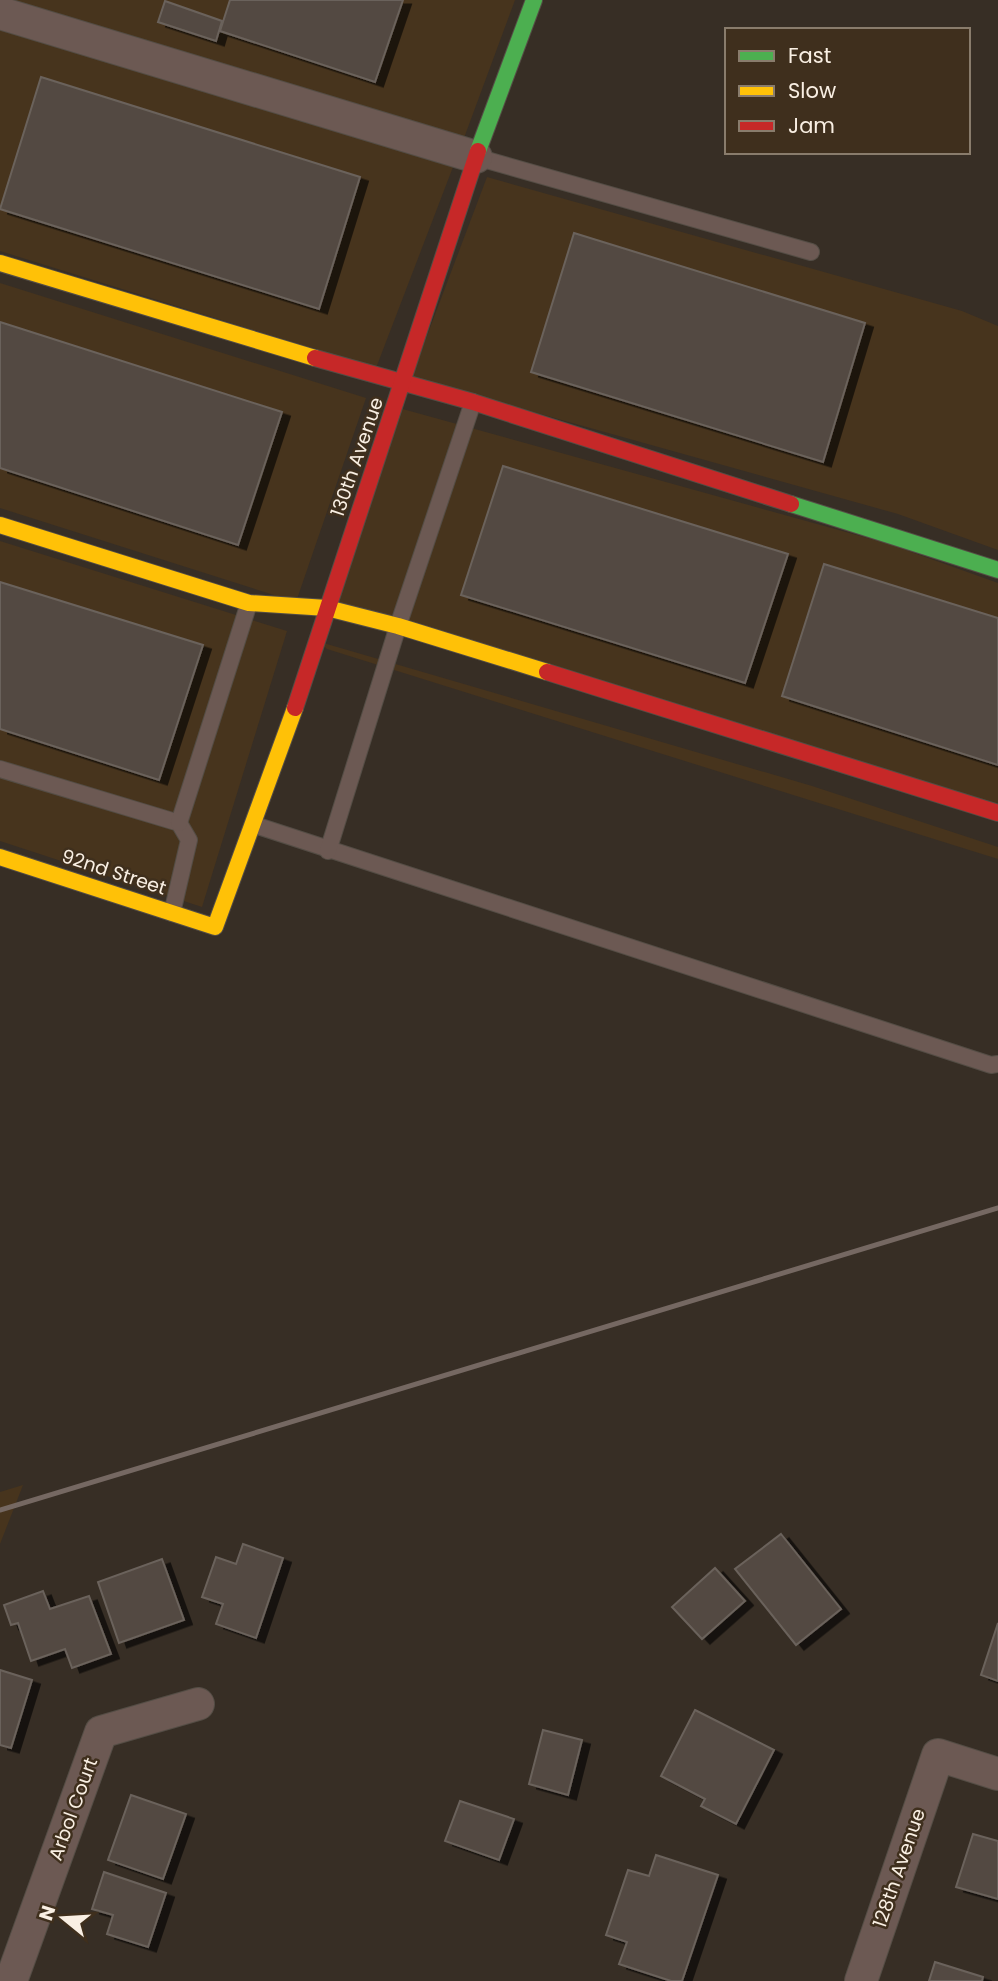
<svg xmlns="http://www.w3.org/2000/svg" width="998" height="1981" viewBox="0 0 998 1981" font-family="Poppins,sans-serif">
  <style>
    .built { fill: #47341d }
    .building { fill: #534a42; stroke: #6b625b; stroke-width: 2; filter: url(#shadow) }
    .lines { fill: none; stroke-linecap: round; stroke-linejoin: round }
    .lane-casing { stroke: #544d45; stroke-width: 18 }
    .street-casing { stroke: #544d45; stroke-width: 34 }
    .fast-casing { stroke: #544d45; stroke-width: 18 }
    .slow-casing { stroke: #544d45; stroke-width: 18 }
    .jam-casing { stroke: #544d45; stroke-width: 18 }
    .lane { stroke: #6c5953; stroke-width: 16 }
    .street { stroke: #6c5953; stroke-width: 32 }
    .fast { stroke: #4caf50; stroke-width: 16 }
    .slow { stroke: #ffc107; stroke-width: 16 }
    .jam { stroke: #c62828; stroke-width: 16 }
    .rail { stroke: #756862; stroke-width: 5 }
    .labels { text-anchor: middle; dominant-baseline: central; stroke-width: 5; stroke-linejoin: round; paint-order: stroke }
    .street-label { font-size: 19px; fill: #f9efe3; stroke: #3f2f1d }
  </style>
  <defs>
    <filter id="shadow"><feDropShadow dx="8" dy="4.5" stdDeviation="0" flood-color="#0009"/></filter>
  </defs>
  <rect width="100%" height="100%" fill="#372e25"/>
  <g class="built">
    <polygon points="10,0 515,0 464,138"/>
    <polygon points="0,29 453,167 376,368 0,251"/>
    <polygon points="487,177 962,311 998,326 998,550 898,514 411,378"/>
    <polygon points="0,283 366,398 296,602 0,508"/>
    <polygon points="399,408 889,544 998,583 998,814 330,612"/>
    <polygon points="0,541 287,631 202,907 0,841"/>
    <polygon points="320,642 812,786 998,847 998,859 327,649"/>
    <polygon points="23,1485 0,1544 0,1492"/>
  </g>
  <g class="building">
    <polygon points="230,0 403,0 375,82 220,31"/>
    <polygon points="165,1 222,21 216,41 158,22"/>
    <polygon points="41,77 360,177 319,309 0,209"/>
    <polygon points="574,233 865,323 823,462 531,372"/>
    <polygon points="0,322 282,412 238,545 0,468"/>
    <polygon points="503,466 788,554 745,683 461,595"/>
    <polygon points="824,564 998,618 998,765 782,696"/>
    <polygon points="0,582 203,645 159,780 0,729"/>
    <polygon points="781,1534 841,1609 796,1645 735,1569"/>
    <polygon points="243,1544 283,1558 256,1638 216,1624 223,1604 202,1597 216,1557 236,1564"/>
    <polygon points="162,1559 184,1620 119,1643 98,1582"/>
    <polygon points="715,1568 745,1601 702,1639 672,1607"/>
    <polygon points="43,1591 50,1609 89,1596 111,1654 72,1668 65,1649 31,1661 18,1623 11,1625 4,1605"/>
    <polygon points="998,1623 998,1681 981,1675"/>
    <polygon points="0,1670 32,1680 11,1748 0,1745"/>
    <polygon points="695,1710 774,1750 736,1824 701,1806 705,1799 661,1776"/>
    <polygon points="543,1730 582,1740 568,1795 529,1784"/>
    <polygon points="131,1795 186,1814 163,1879 108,1860"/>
    <polygon points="460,1801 514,1819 499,1860 445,1841"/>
    <polygon points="973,1834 998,1841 998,1899 956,1887"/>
    <polygon points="656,1855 718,1875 682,1981 671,1981 619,1964 627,1942 606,1935 628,1870 649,1876"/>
    <polygon points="104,1872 166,1893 148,1947 107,1934 113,1915 92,1909"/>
    <polygon points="935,1962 983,1977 982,1981 929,1981"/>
  </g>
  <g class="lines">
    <g class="lane-casing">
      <g id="lane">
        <polyline points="476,157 811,252"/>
        <polyline points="0,769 179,823 189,840 172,913"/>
        <polyline points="179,823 249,603"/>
        <polyline points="255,825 991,1065 998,1064"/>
        <polyline points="328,851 398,626 473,402"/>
      </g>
    </g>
    <g class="street-casing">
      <g id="street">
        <polyline points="0,13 476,157"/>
        <polyline points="11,1981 101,1732 198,1704"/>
        <polyline points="861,1981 938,1755 998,1774"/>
      </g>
    </g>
    <g class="fast-casing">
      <g id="fast">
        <polyline points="478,151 534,0"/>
        <polyline points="791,504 998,570"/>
      </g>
    </g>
    <g class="slow-casing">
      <g id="slow">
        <polyline points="0,263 315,358"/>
        <polyline points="0,525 249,603 327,608 398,626 547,672"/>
        <polyline points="0,857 215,927 295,708"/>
      </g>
    </g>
    <g class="jam-casing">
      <g id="jam">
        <polyline points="315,358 473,402 791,504"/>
        <polyline points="547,672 998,813"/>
        <polyline points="295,708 478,151"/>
      </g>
    </g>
    <use href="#lane" class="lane"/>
    <use href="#street" class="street"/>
    <use href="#fast" class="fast"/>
    <use href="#slow" class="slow"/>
    <use href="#jam" class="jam"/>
    <polyline class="rail" points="0,1510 998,1208"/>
  </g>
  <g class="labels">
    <g class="street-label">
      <text transform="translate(357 457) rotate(-71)">130th Avenue</text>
      <text transform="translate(114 872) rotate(18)">92nd Street</text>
      <text transform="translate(73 1809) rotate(-70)">Arbol Court</text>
      <text transform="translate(899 1868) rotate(-71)">128th Avenue</text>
    </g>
  </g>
  <rect x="725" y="28" width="245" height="126" fill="#3f2f1d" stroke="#897c6c" stroke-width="2"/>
  <rect x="739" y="51" width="35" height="10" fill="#4caf50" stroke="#897c6c" stroke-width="2"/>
  <text x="788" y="63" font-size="21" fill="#f9efe3">Fast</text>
  <rect x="739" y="86" width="35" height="10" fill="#ffc107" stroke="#897c6c" stroke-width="2"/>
  <text x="788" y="98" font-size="21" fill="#f9efe3">Slow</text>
  <rect x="739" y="121" width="35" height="10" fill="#c62828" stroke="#897c6c" stroke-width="2"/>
  <text x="788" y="133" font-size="21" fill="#f9efe3">Jam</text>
  <g transform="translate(63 1918) rotate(288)" stroke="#3f2f1d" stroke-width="5" paint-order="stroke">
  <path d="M0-5L12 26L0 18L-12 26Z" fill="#f9efe3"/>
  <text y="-10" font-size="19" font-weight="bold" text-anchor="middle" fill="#f9efe3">N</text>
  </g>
</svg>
